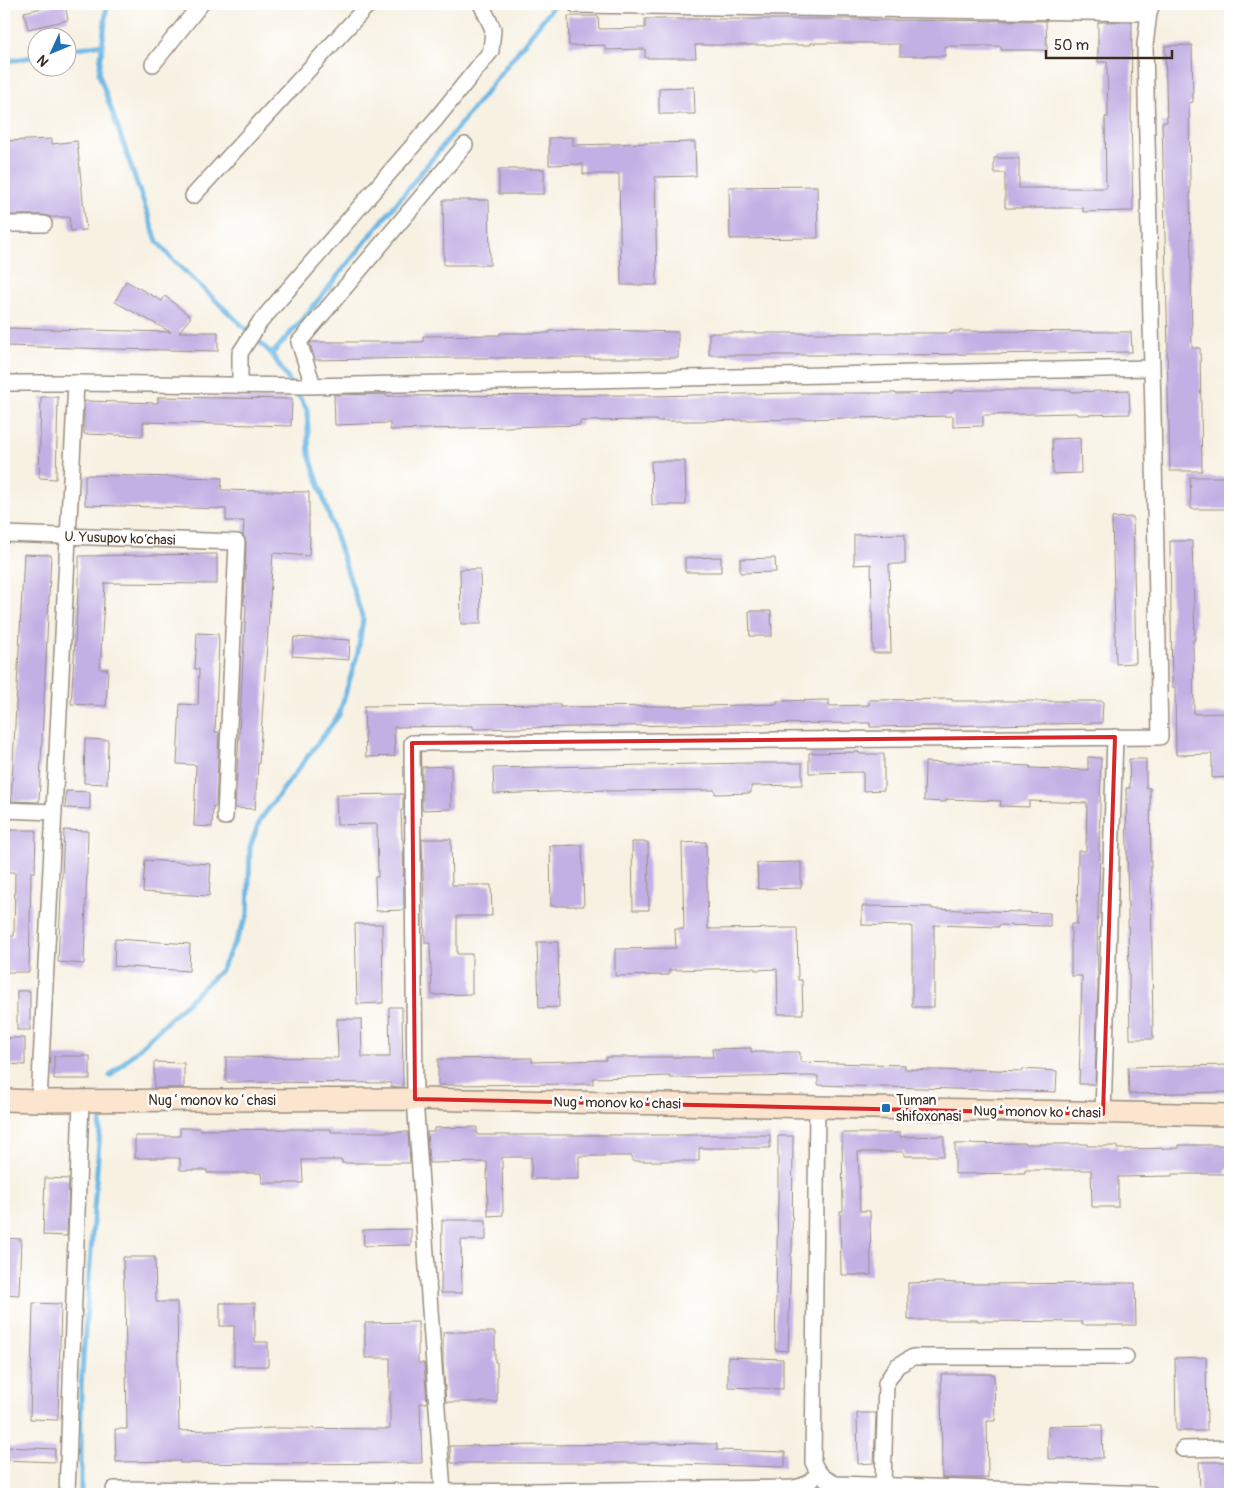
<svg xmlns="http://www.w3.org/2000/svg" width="1234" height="1498" viewBox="0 0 1234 1498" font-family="Pangolin,sans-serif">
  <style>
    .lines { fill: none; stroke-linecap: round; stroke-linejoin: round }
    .stream { stroke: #6ab6e3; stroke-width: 5 }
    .building { fill: #c2b0e4 }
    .minor-casing { stroke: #998e80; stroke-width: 18 }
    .secondary-casing { stroke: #998e80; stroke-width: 24 }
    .minor { stroke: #fff; stroke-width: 15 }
    .secondary { stroke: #fbe5cf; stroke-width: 21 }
    .marked { fill: none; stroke: #d62828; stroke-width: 4; stroke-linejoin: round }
    .poi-dot { fill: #1f6fb2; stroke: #fff; stroke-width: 2 }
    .labels { text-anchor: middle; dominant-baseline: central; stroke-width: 5; stroke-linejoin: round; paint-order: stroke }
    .street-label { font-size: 14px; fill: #3b2a1e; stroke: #fff }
    .poi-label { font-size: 14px; fill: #3b2a1e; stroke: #fff; text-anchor: start }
  </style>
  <rect width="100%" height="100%" fill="#fff"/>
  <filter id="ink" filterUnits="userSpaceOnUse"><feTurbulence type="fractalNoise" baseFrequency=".02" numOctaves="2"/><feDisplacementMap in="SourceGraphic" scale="10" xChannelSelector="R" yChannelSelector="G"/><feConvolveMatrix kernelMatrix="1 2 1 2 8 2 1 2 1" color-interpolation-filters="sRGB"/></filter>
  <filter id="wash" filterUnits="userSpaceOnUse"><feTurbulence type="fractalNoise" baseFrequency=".0096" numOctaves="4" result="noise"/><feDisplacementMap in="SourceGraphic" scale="20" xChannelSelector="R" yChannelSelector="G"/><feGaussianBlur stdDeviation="1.12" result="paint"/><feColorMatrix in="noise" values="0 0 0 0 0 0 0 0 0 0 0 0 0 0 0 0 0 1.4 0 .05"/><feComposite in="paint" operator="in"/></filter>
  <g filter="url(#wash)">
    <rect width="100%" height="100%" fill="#f7f1e2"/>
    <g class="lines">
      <g class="stream">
        <polyline points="107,4 99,74 157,241 171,258 272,354"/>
        <polyline points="68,50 102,44"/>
        <polyline points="4,62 38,56"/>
        <polyline points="110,1076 221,970 248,915 250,847 260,820 339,715 358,652 363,619 309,454 307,409 272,354 303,319 483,96 555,4"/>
        <polyline points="81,1494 81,1386 101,1115"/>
      </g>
    </g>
    <g id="blocks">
      <g class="building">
        <polygon points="60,4 65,4 68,20 28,29 24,12"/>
        <polygon points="568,16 598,16 599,29 645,28 645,19 869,19 869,20 1046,21 1047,50 1001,50 1001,46 945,46 945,56 900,56 900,44 872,44 872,43 811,43 811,45 695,45 696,58 645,58 645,49 605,50 605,45 569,46"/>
        <polygon points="1098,22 1132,22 1131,112 1133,211 1083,212 1083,208 1005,208 1005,173 994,173 994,158 1019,158 1019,188 1106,188 1105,117 1108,117 1107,62 1098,62"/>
        <polygon points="1192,45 1193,102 1189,103 1192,348 1200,348 1202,471 1170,471 1167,349 1168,349 1162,122 1167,122 1165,46"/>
        <polygon points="694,87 695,114 659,114 659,88"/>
        <polygon points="573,137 573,145 695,142 696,176 655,177 657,285 621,285 619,174 583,174 583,164 549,165 549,138"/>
        <polygon points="52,139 52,144 77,141 86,230 71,231 69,217 50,217 44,215 4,215 4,141"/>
        <rect x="499" y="169" width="45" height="25"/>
        <polygon points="817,186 818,238 730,239 729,187"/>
        <polygon points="443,200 489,200 490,265 444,265"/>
        <polygon points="126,281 162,301 165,296 191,317 179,332 218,332 218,351 113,349 4,346 4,328 171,332 115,302"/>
        <polygon points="600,330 678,332 678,358 423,358 315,360 310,344 311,342 423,342 423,336 500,335 500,333 550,333 550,331"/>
        <polygon points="951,331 1131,332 1132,352 898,355 709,355 709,333 951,333"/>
        <polygon points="982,390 1071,390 1071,392 1129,390 1130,414 1077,415 1076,413 983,415 983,426 953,427 953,416 697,421 656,421 656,420 580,421 580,425 390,430 390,423 335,425 334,395 386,394 386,396 651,395 651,396 794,393 896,393 896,394 953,393 953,391"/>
        <polygon points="41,397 58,397 56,479 39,478"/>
        <polygon points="158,397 292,399 291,426 143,422 143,436 84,434 84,401 158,403"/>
        <polygon points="1080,438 1081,473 1053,474 1052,439"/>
        <polygon points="651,461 685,461 686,505 652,505"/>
        <polygon points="85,475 222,478 221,490 309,492 309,536 310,536 309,556 273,553 259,764 258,764 255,809 235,808 246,605 244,605 246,542 243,536 244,521 226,521 226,509 85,505"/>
        <polygon points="1190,477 1230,477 1230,509 1191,509"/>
        <polygon points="1133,517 1136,663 1116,664 1112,518"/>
        <polygon points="905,534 905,564 889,564 891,653 873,653 871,564 854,565 854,535"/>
        <polygon points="1170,541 1192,541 1195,640 1193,640 1194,714 1230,713 1230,777 1212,778 1212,754 1176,755 1175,687 1172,687"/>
        <polygon points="24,554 51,555 39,802 11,801"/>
        <polygon points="217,554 217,584 105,583 100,669 108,669 106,706 71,704 78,594 79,594 79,556"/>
        <polygon points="721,557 721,572 685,572 685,558"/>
        <polygon points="775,558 776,572 740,573 740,559"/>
        <polygon points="460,569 480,569 481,624 461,624"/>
        <polygon points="749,611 771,611 772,636 750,636"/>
        <polygon points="197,633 218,634 219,641 215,732 219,732 216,807 213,806 212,827 194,826 196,765 177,764 180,704 198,705 199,669 195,669"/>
        <polygon points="294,637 350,640 349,660 292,656"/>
        <polygon points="952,699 952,701 1103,701 1102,723 870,727 870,723 727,724 473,729 473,726 394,727 395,756 366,757 364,706 560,704 560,707 672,706 672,707 777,704 777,701 829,700 829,706 869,705 869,700"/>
        <polygon points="85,739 108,740 107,784 84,783"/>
        <polygon points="859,752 860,754 884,754 884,790 863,791 863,772 809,773 809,753"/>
        <polygon points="1088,757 1101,758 1099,851 1100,852 1099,881 1098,919 1097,919 1098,987 1095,1084 1079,1084 1082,976 1071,976 1071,924 1077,924 1078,851 1086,851 1087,803 1029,801 1029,807 1000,806 1001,801 946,799 946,802 924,801 925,762 1030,766 1030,768 1088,770"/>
        <polygon points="1129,759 1146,759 1146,788 1150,788 1153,1039 1130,1039 1126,788 1130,788"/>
        <polygon points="751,763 802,763 802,785 751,786 751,793 715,794 715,790 606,791 606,790 494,794 493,768"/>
        <polygon points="451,766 451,809 422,810 422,767"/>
        <polygon points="66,791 90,792 90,809 65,808"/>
        <polygon points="403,794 403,810 401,810 402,839 403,839 404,910 376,911 375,877 378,877 377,824 337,825 336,795"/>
        <polygon points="8,830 36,830 35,872 31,872 29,972 4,972 4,936 14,936 15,872 8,872"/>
        <polygon points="64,830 88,831 84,964 58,962"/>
        <polygon points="422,839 451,839 452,885 491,885 492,916 457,916 457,954 472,954 472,994 432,995 430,943 425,943"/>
        <polygon points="632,842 648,842 649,910 633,910"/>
        <polygon points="706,842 708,929 797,928 798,980 802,980 803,1014 778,1014 777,969 755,970 755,968 669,970 669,975 615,976 615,949 676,948 675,929 684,929 682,843"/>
        <polygon points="582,845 584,906 551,906 550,846"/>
        <polygon points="145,860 211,864 209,896 143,892"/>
        <polygon points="801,862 801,888 758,889 757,863"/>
        <polygon points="862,906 932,907 932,909 1050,913 1050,926 999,925 999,927 934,925 934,1007 912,1007 912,926 862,925"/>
        <polygon points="355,924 382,924 383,1003 357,1004"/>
        <polygon points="115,939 190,944 189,971 114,966"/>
        <polygon points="537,942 558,942 559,1007 539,1008"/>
        <rect x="17" y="991" width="13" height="39"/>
        <polygon points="389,1007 402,1007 403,1087 391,1087 391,1083 226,1082 226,1057 338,1058 337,1019 361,1019 362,1057 390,1057"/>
        <polygon points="4,1038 25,1038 25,1065 4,1064"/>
        <polygon points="751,1048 751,1052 800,1052 800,1062 905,1065 905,1069 968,1071 968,1069 1022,1071 1022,1069 1057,1071 1056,1092 818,1085 818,1076 670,1078 670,1076 593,1078 593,1084 438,1085 438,1059 532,1058 532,1062 606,1060 606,1057 713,1057 712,1049"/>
        <rect x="54" y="1056" width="36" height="23"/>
        <polygon points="154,1062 184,1063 184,1088 154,1088"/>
        <polygon points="1230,1065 1230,1092 1129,1094 1128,1067"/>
        <polygon points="477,1127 477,1135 770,1135 770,1148 699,1148 699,1161 632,1161 632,1156 579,1156 579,1179 531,1179 531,1157 502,1157 503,1215 488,1216 487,1162 429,1163 427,1132 434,1132 434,1128"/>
        <polygon points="180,1128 200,1128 201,1130 302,1129 331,1129 331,1132 408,1132 410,1163 342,1163 342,1160 302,1160 303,1183 262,1183 261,1173 207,1173 207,1170 180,1170 180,1158 135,1158 135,1136 180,1136"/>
        <polygon points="842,1133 900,1133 900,1137 944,1136 944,1156 904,1156 904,1152 858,1152 860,1211 870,1211 871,1275 841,1275 840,1211 843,1211"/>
        <polygon points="778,1136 793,1136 792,1253 791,1253 788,1351 775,1350 778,1197"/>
        <polygon points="1025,1143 1025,1144 1087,1144 1087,1146 1117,1146 1117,1149 1179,1148 1179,1145 1230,1145 1230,1168 1226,1168 1226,1174 1172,1174 1172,1176 1118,1177 1118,1207 1092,1207 1091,1170 1025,1170 1025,1173 955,1174 955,1144"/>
        <polygon points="45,1178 69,1179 67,1236 43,1235"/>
        <polygon points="442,1220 486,1220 486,1240 461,1240 462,1293 441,1293"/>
        <polygon points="411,1229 411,1245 364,1246 363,1230"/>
        <polygon points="4,1238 21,1239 19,1295 4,1294"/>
        <polygon points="123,1257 155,1257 156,1302 177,1302 179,1431 274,1428 390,1429 390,1358 365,1358 365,1323 418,1322 418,1363 424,1363 427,1403 420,1403 422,1463 274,1464 180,1463 180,1461 116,1462 115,1429 127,1429 125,1289 124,1289"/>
        <polygon points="940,1282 973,1284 1135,1283 1136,1325 1082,1325 1082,1322 977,1321 977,1320 908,1320 908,1283"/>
        <polygon points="33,1303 61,1304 58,1420 30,1419"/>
        <polygon points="220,1303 255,1303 255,1342 268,1342 268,1366 234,1366 234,1326 220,1326"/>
        <polygon points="443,1332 495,1332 495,1362 497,1362 497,1402 446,1402 443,1363"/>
        <polygon points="728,1357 783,1359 783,1389 728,1387"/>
        <polygon points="1206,1357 1207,1431 1176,1431 1175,1358"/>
        <polygon points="941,1374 994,1374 995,1421 987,1421 988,1478 942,1478"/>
        <polygon points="857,1413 876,1413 874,1463 858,1464"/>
        <polygon points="1102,1425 1103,1458 1048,1459 1048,1426"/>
        <polygon points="650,1443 717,1444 717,1450 785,1452 785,1467 637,1463 451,1463 450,1446 650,1444"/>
        <polygon points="4,1447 55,1449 55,1462 4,1460"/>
        <polygon points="1199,1462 1230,1462 1230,1494 1200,1494"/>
      </g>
    </g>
  </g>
  <g filter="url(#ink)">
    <use href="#blocks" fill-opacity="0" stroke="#998e80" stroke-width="1"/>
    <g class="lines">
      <g class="minor-casing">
        <g id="minor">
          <polyline points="576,5 1149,13"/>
          <polyline points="153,64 201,4"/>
          <polyline points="193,196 366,7 371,4"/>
          <polyline points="4,224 44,224"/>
          <polyline points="4,383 76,383 308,386 1151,368"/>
          <polyline points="240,385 240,353 260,322 436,119 491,51 493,29 481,4"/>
          <polyline points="313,385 299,342 465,145"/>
          <path id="s1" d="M4 534 237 542 225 817"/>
          <polyline points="4,810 54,812"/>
          <polyline points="39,1101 76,383"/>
          <path d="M817 1106 813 1462C818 1474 824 1479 836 1484L1152 1494"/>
          <polyline points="1103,1114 1115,737"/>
          <polyline points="1183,1449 1230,1448"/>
          <polyline points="883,1485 886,1383 897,1366 913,1357 1126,1357"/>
          <path d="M114 1489 443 1492 791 1488C804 1487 810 1483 818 1473"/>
          <polyline points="443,1492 415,1099 412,743 1160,737 1145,45 1149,13 1152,4"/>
          <polyline points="67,1494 81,1101"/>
        </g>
      </g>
      <g class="secondary-casing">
        <polyline id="secondary" points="4,1100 39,1101 415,1099 1230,1115"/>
      </g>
      <use href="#minor" class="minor"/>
      <use href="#secondary" class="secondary"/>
    </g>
  </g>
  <path class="marked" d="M1115 737 1103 1114 415 1099 412 743Z"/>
  <rect class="poi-dot" x="881" y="1103" width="10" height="10" rx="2.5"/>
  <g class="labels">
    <g class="street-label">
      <text stroke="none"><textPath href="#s1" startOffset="116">U. Yusupov ko‘chasi</textPath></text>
      <text x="212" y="1100">Nugʻmonov koʻchasi</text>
      <text transform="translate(617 1103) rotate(1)">Nugʻmonov koʻchasi</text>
      <text transform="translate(1037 1112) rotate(1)">Nugʻmonov koʻchasi</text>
    </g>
    <g class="poi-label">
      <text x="896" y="1100">Tuman<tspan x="896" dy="16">shifoxonasi</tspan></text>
    </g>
  </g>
  <rect width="1234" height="1498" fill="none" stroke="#fff" stroke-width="20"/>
  <g transform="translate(52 52) rotate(226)"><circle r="24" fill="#ffffff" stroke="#b1aaa5"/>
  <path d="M0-4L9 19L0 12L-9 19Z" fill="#1f6fb2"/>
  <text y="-8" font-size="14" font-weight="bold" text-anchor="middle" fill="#3b2a1e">N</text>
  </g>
  <path d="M1046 50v8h126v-8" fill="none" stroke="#3b2a1e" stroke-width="2.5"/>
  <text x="1054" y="50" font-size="15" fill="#3b2a1e" stroke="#ffffff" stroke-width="4" paint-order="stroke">50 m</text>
</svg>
